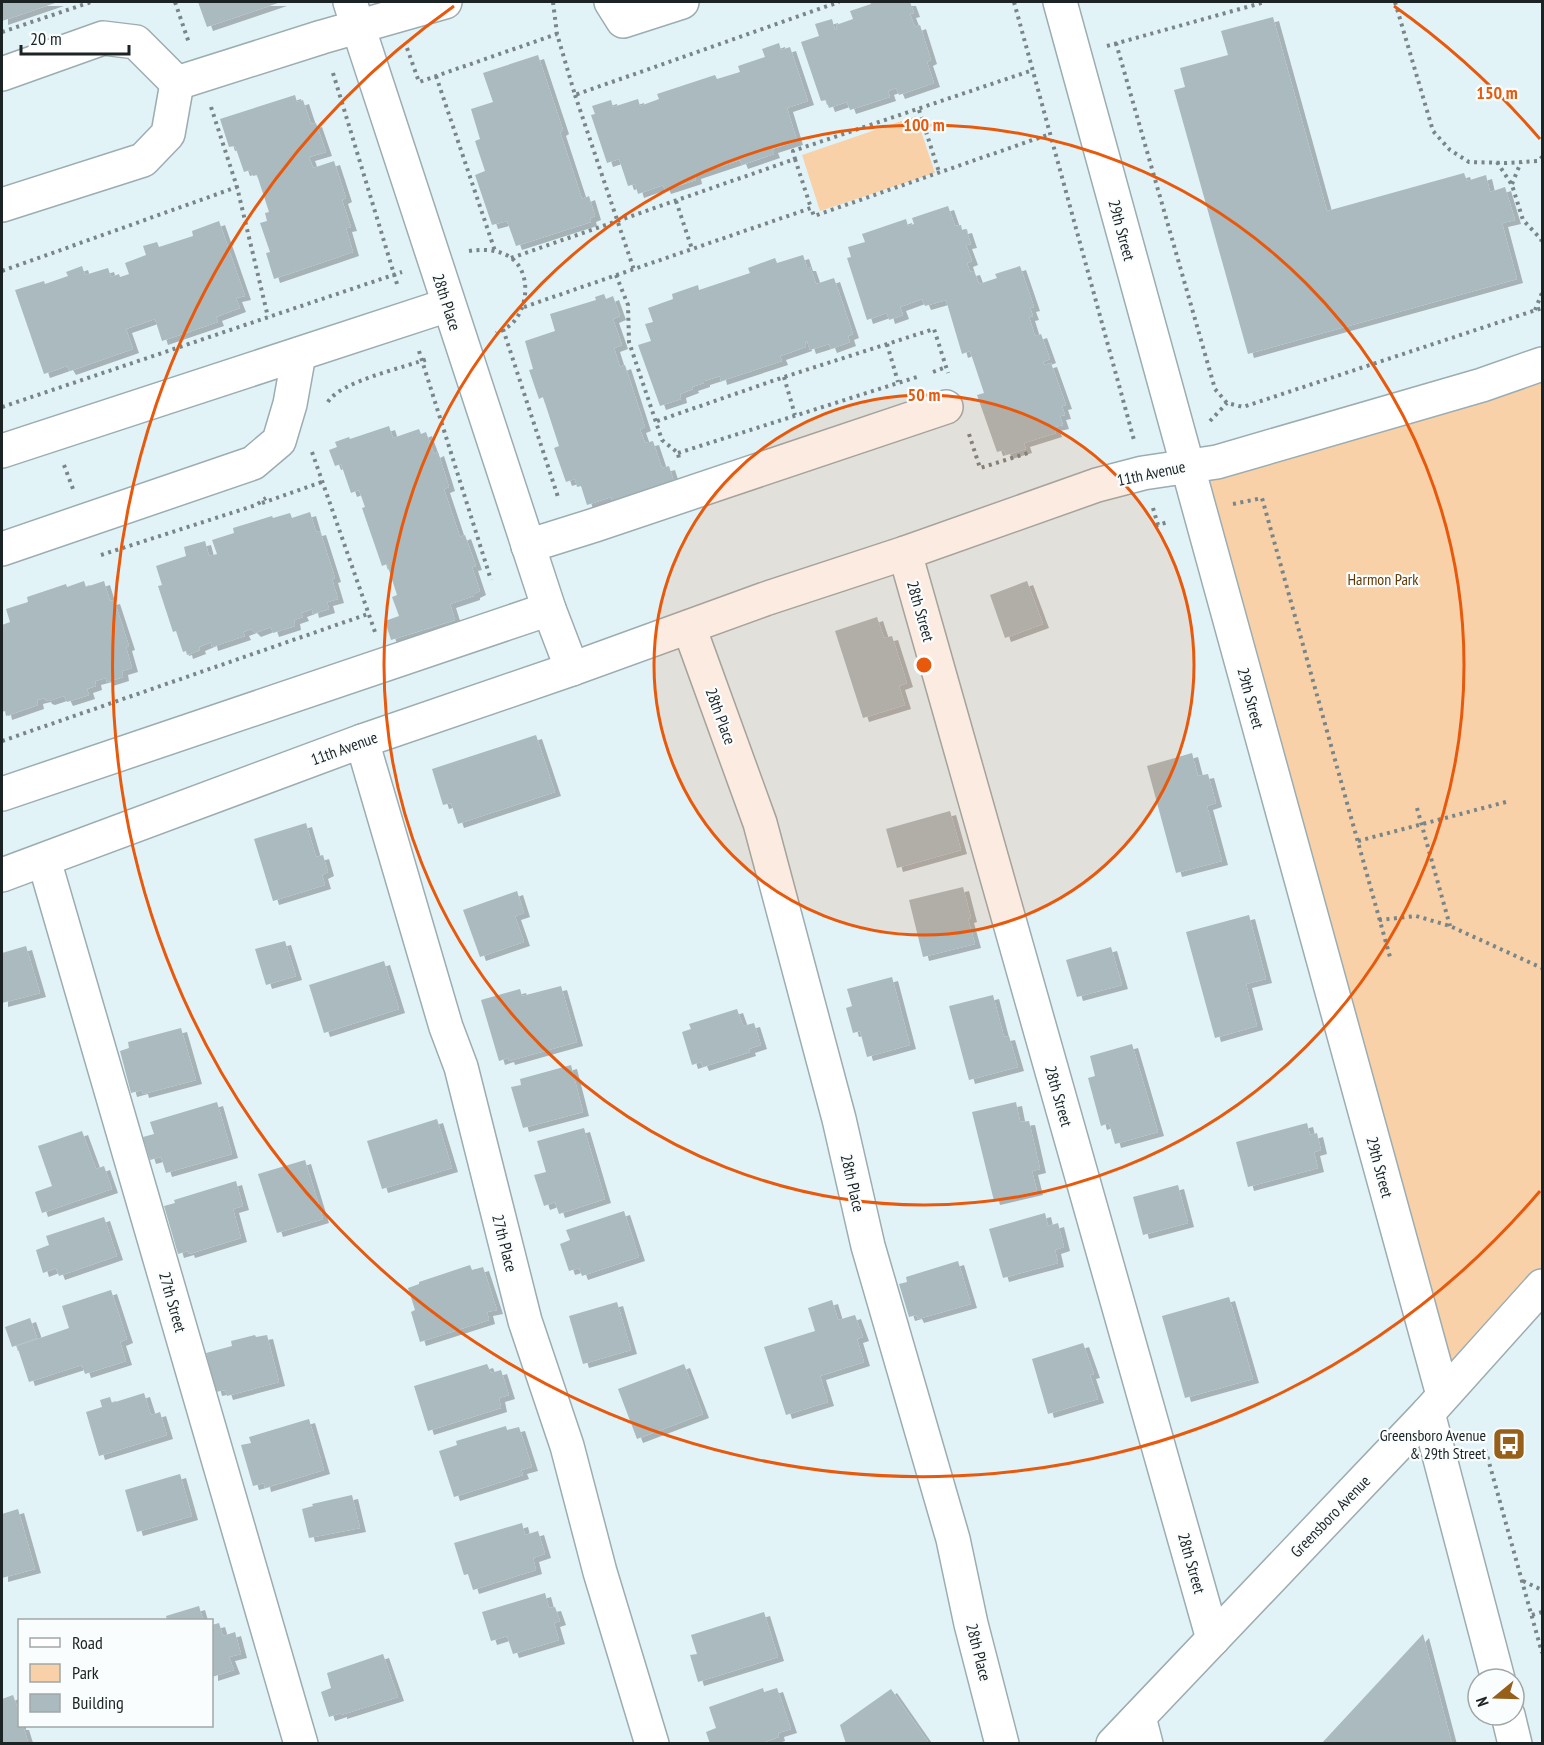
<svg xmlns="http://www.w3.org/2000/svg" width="1544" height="1745" viewBox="0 0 1544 1745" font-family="'PT Sans Narrow',sans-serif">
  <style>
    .green { fill: #f8d1a9 }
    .building { fill: #aababf; filter: url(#shadow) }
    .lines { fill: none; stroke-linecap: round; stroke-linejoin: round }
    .minor-casing { stroke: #9cadb1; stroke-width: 36 }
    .major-casing { stroke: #9cadb1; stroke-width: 36 }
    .path { stroke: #798587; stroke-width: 4; stroke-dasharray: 3 4.5; stroke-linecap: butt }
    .minor { stroke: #fff; stroke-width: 33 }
    .major { stroke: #fff; stroke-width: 33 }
    .ring { fill: none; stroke: #e8590c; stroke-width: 3 }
    .labels { text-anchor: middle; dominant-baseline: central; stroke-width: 4.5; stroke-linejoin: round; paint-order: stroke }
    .street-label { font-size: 16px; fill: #1c2324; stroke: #fafdfe }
    .park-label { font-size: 16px; fill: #603903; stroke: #fafdfe }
    .poi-label { font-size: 16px; fill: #1c2324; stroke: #fafdfe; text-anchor: end }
    .centre { fill: #e8590c; stroke: #fafdfe; stroke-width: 3 }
    .ring-label { font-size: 18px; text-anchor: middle; font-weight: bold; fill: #e8590c; stroke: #fafdfe; stroke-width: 4.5; stroke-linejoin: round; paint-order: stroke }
  </style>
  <defs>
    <filter id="shadow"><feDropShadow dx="6" dy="4" stdDeviation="0" flood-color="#0004"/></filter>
  </defs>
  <rect width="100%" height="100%" fill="#e2f3f8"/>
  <g class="green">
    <polygon points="916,116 935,173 820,211 802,155"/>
    <polygon points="1542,364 1542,1286 1443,1395 1187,466"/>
  </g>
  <g class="building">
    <polygon points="2,2 58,2 2,21"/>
    <polygon points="198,2 281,2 207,27"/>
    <polygon points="870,2 910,2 914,13 910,14 915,27 920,25 931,60 927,62 934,83 899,95 896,88 888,91 890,97 850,110 847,102 829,108 826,100 821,101 801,42 819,36 815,24 832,19 835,30 837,29 836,25 853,19 850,11 871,4"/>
    <polygon points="1273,17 1327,211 1464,173 1467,181 1486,175 1490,192 1505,187 1515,220 1502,223 1517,279 1248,354 1174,90 1185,87 1180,68 1228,55 1221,31"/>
    <polygon points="779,43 781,50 790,47 808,101 787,108 797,141 772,149 774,154 742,165 740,160 695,175 696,180 665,190 663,185 638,194 635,184 628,186 619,159 607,163 591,115 595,114 592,106 611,100 613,107 638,99 640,106 659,99 657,94 715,75 717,79 740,72 738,66 765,57 762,49"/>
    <polygon points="538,55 563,130 560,132 582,199 589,196 595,216 590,218 591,222 516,246 507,221 492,225 475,175 485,171 475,141 480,139 471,109 493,102 483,73"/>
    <polygon points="295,95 297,102 303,100 311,124 316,123 326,152 309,157 313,168 334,161 346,198 342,200 351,227 346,228 353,252 274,279 266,253 270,252 260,223 267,221 265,213 269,212 257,175 253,176 250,170 244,172 235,146 229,147 220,119"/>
    <polygon points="948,206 955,226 961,225 962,230 966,229 971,244 966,245 972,261 967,263 970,272 974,271 979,284 997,278 995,274 1020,266 1034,307 1030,308 1033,316 1029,317 1035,336 1041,334 1050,359 1043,362 1044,365 1051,363 1066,405 1062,406 1065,415 1060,416 1063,425 1054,427 1056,433 1024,443 1026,449 1006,455 1004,450 997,452 977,395 984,393 970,351 962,354 946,300 925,306 922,299 900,307 903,315 889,320 887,313 867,320 847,258 851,257 848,247 865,242 862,234 906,219 908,226 914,224 912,218"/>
    <polygon points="219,221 245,296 236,298 240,308 216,317 218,322 162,341 155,319 126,329 133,349 70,371 67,366 44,374 15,290 44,281 45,284 68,276 66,272 82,266 85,275 108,268 111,277 119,274 120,277 129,274 125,263 146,255 143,246 157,242 159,247 193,236 192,231"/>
    <polygon points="803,255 807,267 810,267 816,284 834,278 853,334 848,336 850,342 831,349 829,344 810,350 807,341 805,342 806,347 780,356 782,361 721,381 720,376 704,381 704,383 692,387 693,389 680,394 681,399 660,406 638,345 651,341 645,324 653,322 648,308 673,299 672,294 698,285 699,290 750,273 748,268 775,258 777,263"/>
    <polygon points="604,294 606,299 613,296 620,316 613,319 622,345 614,348 620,367 625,365 645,427 640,429 645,443 653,441 662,468 669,466 675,485 615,508 611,497 587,505 581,486 577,487 575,479 566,482 554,448 559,446 543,397 539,399 529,370 533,369 525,341 555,331 550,314 596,300 595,297"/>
    <polygon points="389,426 393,438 419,429 421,434 426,432 434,454 438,452 449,487 444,489 460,537 465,535 476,566 472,567 480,591 474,594 474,596 450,604 455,620 391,640 385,621 399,616 392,597 397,595 387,564 382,566 362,508 365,507 359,490 351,493 341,464 335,466 329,450 337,447 335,442 349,437 350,439"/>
    <polygon points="310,512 316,532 320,531 335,578 332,579 338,599 327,602 329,609 313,614 312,609 301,613 303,617 294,620 295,626 273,633 271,627 255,633 251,629 243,632 245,636 212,647 211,642 199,647 200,650 187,655 186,651 183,652 176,631 173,632 158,586 162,585 156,566 186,556 184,547 205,541 209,556 217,554 212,540 234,533 233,528 272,516 273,518 290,513 292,518"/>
    <polygon points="84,581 86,587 104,581 110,601 114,600 129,646 126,647 132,668 122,671 123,677 107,682 106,678 95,681 96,686 87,689 89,695 67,702 64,696 49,701 46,700 45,698 37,700 38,705 6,716 5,711 2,712 2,625 10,622 6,609 28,602 27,597 66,584 67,587"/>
    <polygon points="1027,581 1043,624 1005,638 990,595"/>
    <polygon points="877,617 884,638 892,636 907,683 899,686 905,705 863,718 835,631"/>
    <polygon points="536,735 555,792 458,824 451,803 443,805 432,769"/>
    <polygon points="1192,753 1198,776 1208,774 1216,803 1207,806 1222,861 1176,873 1147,766"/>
    <polygon points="950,811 961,850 897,868 886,829"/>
    <polygon points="306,823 316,857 323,855 328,872 322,875 325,885 273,901 254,839"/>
    <polygon points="963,887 971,918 968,919 975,944 923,957 909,900"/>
    <polygon points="517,891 524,913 515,916 524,942 480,957 463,910"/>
    <polygon points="1249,915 1266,979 1246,984 1257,1026 1215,1038 1186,932"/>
    <polygon points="285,941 296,976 266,985 255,949"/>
    <polygon points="26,946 40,993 2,1003 2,953"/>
    <polygon points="1111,947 1122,985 1077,997 1066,960"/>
    <polygon points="384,961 399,1009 324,1033 309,985"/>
    <polygon points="892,977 910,1045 867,1057 860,1031 853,1033 846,1008 852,1006 847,989"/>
    <polygon points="561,986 577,1042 509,1061 508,1058 499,1061 481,1000 520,989 522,996"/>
    <polygon points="993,995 1004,1037 1009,1036 1018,1067 969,1080 949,1006"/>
    <polygon points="737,1009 743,1026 754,1023 761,1045 749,1049 750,1052 703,1067 701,1062 692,1065 682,1032 691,1029 689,1024"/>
    <polygon points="181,1028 196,1080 143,1094 142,1090 131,1093 120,1051 129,1048 128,1042"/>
    <polygon points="1132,1044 1158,1132 1115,1144 1109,1123 1101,1126 1088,1078 1095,1076 1090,1056"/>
    <polygon points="571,1065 583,1112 523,1128 511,1087 521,1085 520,1079"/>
    <polygon points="217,1102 232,1154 166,1173 161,1157 150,1160 143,1137 154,1134 150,1122"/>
    <polygon points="1016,1102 1020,1122 1029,1121 1040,1169 1032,1171 1037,1191 994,1201 972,1112"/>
    <polygon points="437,1119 452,1168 382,1189 367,1141"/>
    <polygon points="1307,1123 1310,1135 1317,1133 1321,1150 1314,1152 1318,1168 1248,1187 1236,1142"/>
    <polygon points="584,1128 605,1199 559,1214 555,1202 544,1206 534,1175 546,1172 537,1141"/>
    <polygon points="82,1131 96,1169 104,1166 112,1189 42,1213 35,1192 52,1186 38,1146"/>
    <polygon points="305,1160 323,1219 277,1233 258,1174"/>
    <polygon points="236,1181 243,1206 233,1209 241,1238 189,1254 188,1251 178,1254 164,1206 175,1203 174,1200"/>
    <polygon points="1178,1185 1188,1223 1143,1235 1133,1197"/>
    <polygon points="624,1211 639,1257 582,1276 579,1268 569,1271 560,1244 570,1240 566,1230"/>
    <polygon points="1045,1213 1048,1226 1058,1223 1064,1247 1055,1250 1058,1263 1003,1278 989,1229"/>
    <polygon points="104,1217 117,1256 59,1276 56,1268 43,1273 36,1250 49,1245 46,1236"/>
    <polygon points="958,1261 971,1304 918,1319 916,1315 909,1317 899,1284 907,1282 906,1277"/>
    <polygon points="470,1265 472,1270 483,1267 497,1310 487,1312 489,1320 420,1342 411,1312 415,1310 408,1288 419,1284 419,1282"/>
    <polygon points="111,1290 127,1339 120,1342 126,1361 85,1374 82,1365 29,1382 17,1346 69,1328 62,1306"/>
    <polygon points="1229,1297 1253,1379 1185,1398 1162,1316"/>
    <polygon points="832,1300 838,1320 855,1315 863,1337 857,1339 864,1362 820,1376 828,1402 786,1415 764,1347 815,1331 808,1308"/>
    <polygon points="617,1302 631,1350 583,1364 569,1316"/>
    <polygon points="30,1318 37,1338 12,1347 5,1327"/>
    <polygon points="255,1335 256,1337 267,1335 279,1382 227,1396 225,1390 216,1392 206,1353 232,1346 231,1341"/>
    <polygon points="1083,1343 1094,1374 1090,1375 1098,1399 1048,1414 1032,1359"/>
    <polygon points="487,1364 491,1373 501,1370 509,1395 499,1398 501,1408 428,1431 414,1386"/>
    <polygon points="684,1364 703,1414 637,1439 618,1389"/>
    <polygon points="144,1393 151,1415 160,1412 167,1435 99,1456 86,1412 102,1407 100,1400 110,1397 112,1403"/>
    <polygon points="309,1419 324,1470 265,1488 264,1483 253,1486 241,1445 251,1443 249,1437"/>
    <polygon points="506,1426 507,1430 519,1427 532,1467 521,1470 523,1475 454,1497 439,1451 457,1445 456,1441"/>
    <polygon points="180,1474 192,1516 137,1532 125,1490"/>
    <polygon points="352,1495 360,1528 309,1538 302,1509 313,1506 312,1504"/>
    <polygon points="18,1509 35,1569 2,1578 2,1514"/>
    <polygon points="522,1523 525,1535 538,1531 545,1554 533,1558 536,1570 473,1590 468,1574 464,1575 454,1543"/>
    <polygon points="545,1593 549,1608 555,1607 560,1621 554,1623 559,1640 513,1654 507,1636 491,1641 482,1612"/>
    <polygon points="199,1606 203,1620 167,1620 166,1616"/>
    <polygon points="764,1612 778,1657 698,1682 690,1655 697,1654 691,1635"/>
    <polygon points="219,1623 223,1636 235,1632 241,1654 229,1657 234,1670 212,1677 212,1625"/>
    <polygon points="1423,1634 1452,1744 1321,1744"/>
    <polygon points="383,1654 398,1697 341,1715 341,1713 329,1717 321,1692 331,1688 327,1673"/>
    <polygon points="763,1688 764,1692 777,1688 791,1729 778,1733 779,1737 759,1744 710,1744 706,1732 716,1728 709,1707"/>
    <polygon points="891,1689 928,1742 926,1744 846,1744 840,1725"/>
    <polygon points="13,1695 20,1715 20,1726 23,1726 28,1742 2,1744 2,1699"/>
  </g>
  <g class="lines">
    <g class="minor-casing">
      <g id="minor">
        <polyline points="350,2 549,609 572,669"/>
        <polyline points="611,2 623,21 682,2"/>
        <polyline points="1060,2 1443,1395"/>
        <polyline points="2,74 103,38 136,42 177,83"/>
        <polyline points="177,83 322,37 445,2"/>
        <polyline points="2,205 143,160 168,134 177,83"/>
        <polyline points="2,451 448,305"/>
        <polyline points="528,546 595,525 946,407"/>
        <polyline points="2,549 253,463 279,441 290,404 299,354"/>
        <polyline points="905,553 1213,1639"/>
        <polyline points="689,627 760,823 839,1119 868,1246 953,1539 971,1624 1002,1744"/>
        <polyline points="362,741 446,1027 461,1067 525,1321 567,1446 600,1572 652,1744"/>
        <polyline points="2,794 549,609"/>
        <polyline points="44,860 301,1744"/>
        <polyline points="2,875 362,741 572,669 765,599 905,553 1097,485 1143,473 1217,462 1482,385 1542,364"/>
        <polyline points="1428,1413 1498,1679"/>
        <polyline points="1508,1715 1515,1744"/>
        <polyline points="1139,1717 1146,1744"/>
      </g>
    </g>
    <g class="major-casing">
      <polyline id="major" points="1113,1744 1428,1413 1542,1286"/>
    </g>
    <g class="path">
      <polyline points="175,2 189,43"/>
      <polyline points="553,2 557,34 575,95 839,2"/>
      <polyline points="1014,2 1134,440"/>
      <polyline points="1395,2 1433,131 1450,150 1469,162 1506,163 1538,161 1542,157"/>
      <polyline points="2,32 91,2"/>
      <polyline points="1116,43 1215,389 1227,403 1243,407 1542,308"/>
      <polyline points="1107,46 1265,2"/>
      <polyline points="407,48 419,82 557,34"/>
      <polyline points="333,73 397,284"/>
      <polyline points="436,76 495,251"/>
      <polyline points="575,95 634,270"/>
      <polyline points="211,107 237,187 268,317"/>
      <polyline points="919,110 939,172"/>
      <polyline points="795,159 811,208"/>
      <polyline points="1497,162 1512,185 1523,220 1541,239 1542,243"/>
      <polyline points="1512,184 1521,162"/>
      <polyline points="676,201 692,249"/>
      <path d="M469 251C483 249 497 249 510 257 530 270 529 303 515 320 511 326 503 330 496 333"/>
      <polyline points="511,258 795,159 793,151 1033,70"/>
      <polyline points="2,271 237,187"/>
      <polyline points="616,275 628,305 629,342 662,440 678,453 679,459"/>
      <polyline points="524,307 811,208 814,216 1050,134"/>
      <polyline points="1535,310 1542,293"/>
      <polyline points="503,329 559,500"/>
      <polyline points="887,344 898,382"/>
      <polyline points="419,351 491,580"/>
      <polyline points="933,372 946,367"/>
      <polyline points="784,377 795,415"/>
      <path d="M328 402C340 381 407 367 430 358"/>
      <polyline points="2,407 402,272"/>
      <polyline points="657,421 784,377 934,329 948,373"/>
      <polyline points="1210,421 1227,403"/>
      <polyline points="969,434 980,468 1028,453"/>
      <polyline points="312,452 375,632"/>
      <polyline points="678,453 920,376"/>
      <polyline points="64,465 73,489"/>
      <polyline points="262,503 322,482"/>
      <polyline points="1233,504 1262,498 1390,957"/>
      <polyline points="1153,508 1158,525 1168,522"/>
      <polyline points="101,555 256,505 266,498"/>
      <polyline points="2,741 368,614"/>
      <polyline points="1417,808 1450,926"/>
      <polyline points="1358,841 1506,802"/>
      <polyline points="1379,920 1416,916 1450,926 1542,968"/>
      <polyline points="1476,1458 1485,1448 1542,1653"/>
      <polyline points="1523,1581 1542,1590"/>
      <polyline points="1532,1615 1542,1612"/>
    </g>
    <use href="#minor" class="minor"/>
    <use href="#major" class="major"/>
  </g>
  <circle cx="924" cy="665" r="270" fill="#e8590c" fill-opacity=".12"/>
  <g class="ring">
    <circle cx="924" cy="665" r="270"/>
    <circle cx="924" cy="665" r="540"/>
    <path d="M1540 1191A810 810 0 1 1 454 6M1394 6A810 810 0 0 1 1540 139"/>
  </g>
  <defs>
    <g id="bus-square" transform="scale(1.725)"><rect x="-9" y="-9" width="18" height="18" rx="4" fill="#97601a" stroke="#fafdfe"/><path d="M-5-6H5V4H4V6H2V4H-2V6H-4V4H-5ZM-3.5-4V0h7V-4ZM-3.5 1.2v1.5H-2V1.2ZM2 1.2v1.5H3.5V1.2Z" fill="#fff"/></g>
  </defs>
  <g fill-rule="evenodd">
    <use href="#bus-square" x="1509" y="1444"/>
  </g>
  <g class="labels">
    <g class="street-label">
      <text transform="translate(1122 230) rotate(75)">29th Street</text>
      <text transform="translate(447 302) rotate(72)">28th Place</text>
      <text transform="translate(1151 473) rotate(-12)">11th Avenue</text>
      <text transform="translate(921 611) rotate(74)">28th Street</text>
      <text transform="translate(1251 698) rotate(75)">29th Street</text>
      <text transform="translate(721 716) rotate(70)">28th Place</text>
      <text transform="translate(344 748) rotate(-20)">11th Avenue</text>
      <text transform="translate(1059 1096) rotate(74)">28th Street</text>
      <text transform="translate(1380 1167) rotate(75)">29th Street</text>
      <text transform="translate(853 1183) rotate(77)">28th Place</text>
      <text transform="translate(505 1243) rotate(76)">27th Place</text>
      <text transform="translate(173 1302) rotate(74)">27th Street</text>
      <text transform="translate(1330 1516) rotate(-46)">Greensboro Avenue</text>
      <text transform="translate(1192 1563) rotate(74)">28th Street</text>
      <text transform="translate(979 1652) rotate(76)">28th Place</text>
    </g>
    <g class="park-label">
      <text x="1383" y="579">Harmon Park</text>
    </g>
    <g class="poi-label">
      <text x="1486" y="1435">Greensboro Avenue<tspan x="1486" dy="18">&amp; 29th Street</tspan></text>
    </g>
  </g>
  <circle cx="924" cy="665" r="9" class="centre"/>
  <g class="ring-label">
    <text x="1497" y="99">150 m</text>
    <text x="924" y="131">100 m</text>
    <text x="924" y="401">50 m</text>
  </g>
  <rect width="1544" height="1745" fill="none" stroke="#1c2324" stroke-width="6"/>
  <rect x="18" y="1619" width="195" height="108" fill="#fafdfe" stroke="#a1a6a7" stroke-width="1.5"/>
  <rect x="30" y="1638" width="30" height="9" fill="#ffffff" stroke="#a1a6a7" stroke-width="1.5"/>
  <text x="72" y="1649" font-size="18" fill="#1c2324">Road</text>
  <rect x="30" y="1664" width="30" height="18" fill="#f8d1a9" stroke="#a1a6a7" stroke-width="1.5"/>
  <text x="72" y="1679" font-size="18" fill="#1c2324">Park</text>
  <rect x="30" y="1694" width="30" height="18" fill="#aababf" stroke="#a1a6a7" stroke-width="1.5"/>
  <text x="72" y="1709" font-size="18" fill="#1c2324">Building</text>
  <g transform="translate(1496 1697) rotate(251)"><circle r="28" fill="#fafdfe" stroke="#a1a6a7" stroke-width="1.5"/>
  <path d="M0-4.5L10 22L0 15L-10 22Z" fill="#97601a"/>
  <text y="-9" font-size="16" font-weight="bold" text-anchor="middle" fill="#1c2324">N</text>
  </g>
  <path d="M21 45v9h108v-9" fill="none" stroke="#1c2324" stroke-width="3"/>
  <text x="30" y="45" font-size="18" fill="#1c2324" stroke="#fafdfe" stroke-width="4.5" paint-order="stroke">20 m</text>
</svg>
